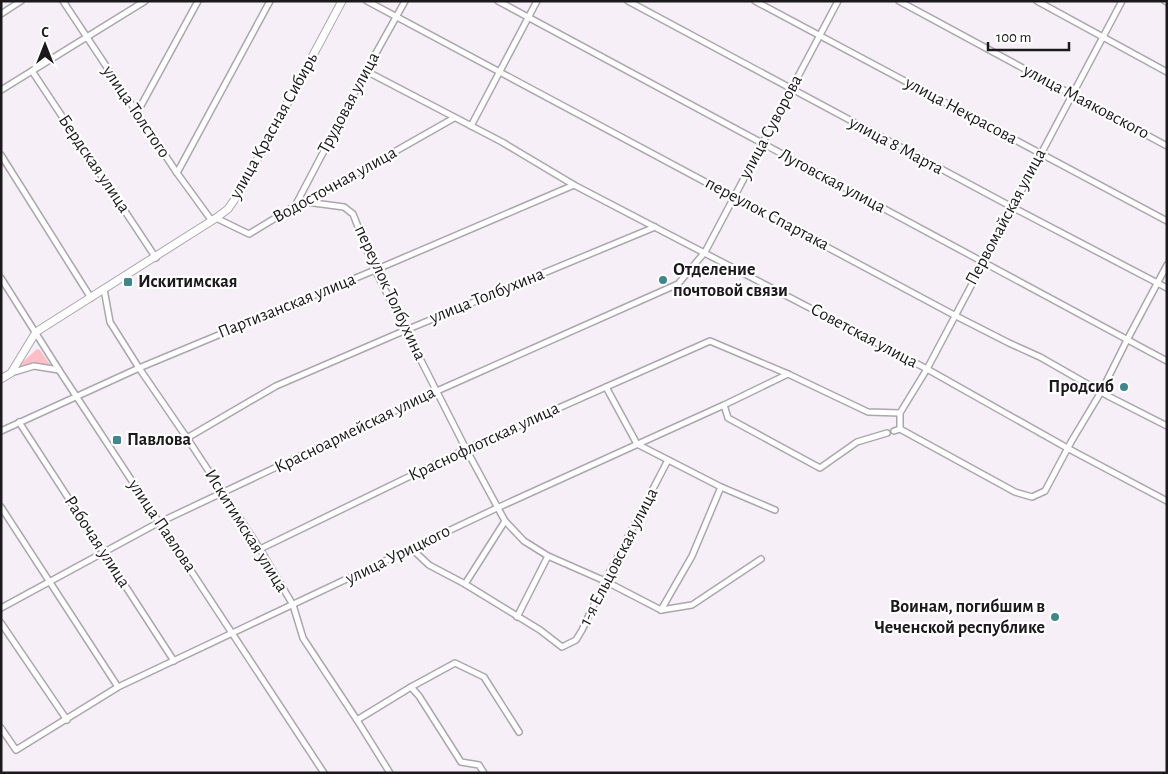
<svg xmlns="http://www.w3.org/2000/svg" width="1168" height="774" viewBox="0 0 1168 774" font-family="'Alegreya Sans',sans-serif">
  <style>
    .green { fill: #ffbfc8 }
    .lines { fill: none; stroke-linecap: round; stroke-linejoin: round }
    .minor-casing { stroke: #aca6ae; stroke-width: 8 }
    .major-casing { stroke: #aca6ae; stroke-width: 9 }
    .minor { stroke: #fff; stroke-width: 5 }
    .major { stroke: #fff; stroke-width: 7 }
    .poi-dot { fill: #3f878a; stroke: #fff; stroke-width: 2 }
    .labels { text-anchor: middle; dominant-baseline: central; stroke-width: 4.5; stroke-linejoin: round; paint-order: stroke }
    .street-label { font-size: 18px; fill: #1c191c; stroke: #fff }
    .poi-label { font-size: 18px; font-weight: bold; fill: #1c191c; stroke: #fff; text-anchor: start }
  </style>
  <rect width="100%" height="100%" fill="#f6eff7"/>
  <polygon class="green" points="37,349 40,350 51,366 30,364 17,367"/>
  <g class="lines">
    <g class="minor-casing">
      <g id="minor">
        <polyline points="63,1 177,173 212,221"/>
        <polyline points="367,1 954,315 1009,343 1040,357 1110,397 1167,426"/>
        <polyline points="498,1 1167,361"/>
        <polyline points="628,1 1012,207 1167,288"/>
        <polyline points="755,1 1167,221"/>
        <polyline points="899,1 1167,146"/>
        <polyline points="1037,1 1167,72"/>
        <polyline points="1165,1 1167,2"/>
        <polyline points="1,14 21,1"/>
        <polyline points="32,71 156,258"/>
        <polyline points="366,71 502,142 574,185 927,369 1069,449 1167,501"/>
        <polyline points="1,90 145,1"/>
        <polyline points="137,113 198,1"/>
        <polyline points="471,126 537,1"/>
        <polyline points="1,155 91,298"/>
        <polyline points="177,173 270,1"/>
        <polyline points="306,202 344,207 353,214 375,270 466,449 505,521 524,541 548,556 605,581 661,610"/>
        <polyline points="295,206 366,71 405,1"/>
        <polyline points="216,218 249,234 295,206 306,202 454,118"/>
        <polyline points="1,278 59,370 324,773"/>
        <polyline points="104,289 110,322 139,368 187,438 260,549 293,605 303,638 357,720 390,773"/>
        <polyline points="11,373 34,366 59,370"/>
        <polyline points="606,387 637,444 721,487 775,510"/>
        <polyline points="724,405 728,418 820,468 857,442 887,433"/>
        <polyline points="19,422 174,661"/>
        <polyline points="900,429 1015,492 1032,497 1045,491 1071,442 1101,392 1127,340 1167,265"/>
        <polyline points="1,431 139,368 375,270 574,185"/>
        <polyline points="894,431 900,429 900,413 927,369 1122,1"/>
        <polyline points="187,438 276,386 406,330 655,227"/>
        <polyline points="1,507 118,687"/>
        <polyline points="260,549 466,449 710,341 788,374 868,412 900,413"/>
        <polyline points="412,549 429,565 465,584 540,630 562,647 576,640 582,630 605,581 668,460"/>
        <polyline points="465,584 505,521"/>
        <polyline points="1,608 154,525 437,391 678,284 705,252 838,1"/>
        <polyline points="661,610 692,556 721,487"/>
        <polyline points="661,610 692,605 761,559"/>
        <polyline points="517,617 548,556"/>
        <polyline points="1,623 67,720"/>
        <polyline points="411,687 419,696 461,762 479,765 484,773"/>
        <polyline points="357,720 411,687 455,663 484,677 519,732"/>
        <polyline points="1,728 16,750 118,687 497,508 724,405 788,374"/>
      </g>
    </g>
    <g class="major-casing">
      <polyline id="major" points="1,379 11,373 36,332 216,218 228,209 241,190 342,1"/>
    </g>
    <use href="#minor" class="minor"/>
    <use href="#major" class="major"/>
  </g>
  <g class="poi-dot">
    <circle cx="663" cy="280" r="5"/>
    <rect x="123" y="277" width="10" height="10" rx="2.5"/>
    <circle cx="1124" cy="387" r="5"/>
    <rect x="112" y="435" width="10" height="10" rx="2.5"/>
    <circle cx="1055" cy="617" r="5"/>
  </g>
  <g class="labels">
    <g class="street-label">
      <text transform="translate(1086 102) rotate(28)">улица Маяковского</text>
      <text transform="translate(349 103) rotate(-62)">Трудовая улица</text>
      <text transform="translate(961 111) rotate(28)">улица Некрасова</text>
      <text transform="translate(136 112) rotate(56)">улица Толстого</text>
      <text transform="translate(274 126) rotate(-61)">улица Красная Сибирь</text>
      <text transform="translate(771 127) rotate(-62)">улица Суворова</text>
      <text transform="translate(896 146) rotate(28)">улица 8 Марта</text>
      <text transform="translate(94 164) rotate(56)">Бердская улица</text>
      <text transform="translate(832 181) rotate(28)">Луговская улица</text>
      <text transform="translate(335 185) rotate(-29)">Водосточная улица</text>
      <text transform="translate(767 214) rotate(28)">переулок Спартака</text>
      <text transform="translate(1006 217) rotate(-62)">Первомайская улица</text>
      <text transform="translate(390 293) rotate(65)">переулок Толбухина</text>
      <text transform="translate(487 296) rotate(-22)">улица Толбухина</text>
      <text transform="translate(287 306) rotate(-22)">Партизанская улица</text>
      <text transform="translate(864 336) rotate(28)">Советская улица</text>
      <text transform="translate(355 430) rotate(-26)">Красноармейская улица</text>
      <text transform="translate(484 442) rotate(-25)">Краснофлотская улица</text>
      <text transform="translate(162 526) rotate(56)">улица Павлова</text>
      <text transform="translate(246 531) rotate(58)">Искитимская улица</text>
      <text transform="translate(97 542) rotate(57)">Рабочая улица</text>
      <text transform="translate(398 555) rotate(-26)">улица Урицкого</text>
      <text transform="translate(619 557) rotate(-63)">1-я Ельцовская улица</text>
    </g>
    <g class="poi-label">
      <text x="673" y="270">Отделение<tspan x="673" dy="21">почтовой связи</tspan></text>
      <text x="138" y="282">Искитимская</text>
      <text x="1114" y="387" text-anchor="end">Продсиб</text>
      <text x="127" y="440">Павлова</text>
      <text x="1045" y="607" text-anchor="end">Воинам, погибшим в<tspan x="1045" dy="21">Чеченской республике</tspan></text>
    </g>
  </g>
  <rect width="1168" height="774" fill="none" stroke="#1c191c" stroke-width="5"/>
  <g transform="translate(45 45)" stroke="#ffffff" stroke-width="4" paint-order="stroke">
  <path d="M0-4L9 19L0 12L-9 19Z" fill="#1c191c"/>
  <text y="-8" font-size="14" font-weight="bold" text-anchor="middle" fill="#1c191c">С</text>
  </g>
  <path d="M988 42v8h81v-8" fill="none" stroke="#1c191c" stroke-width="2.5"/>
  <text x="996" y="42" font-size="15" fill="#1c191c" stroke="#ffffff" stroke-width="4" paint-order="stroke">100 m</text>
</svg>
